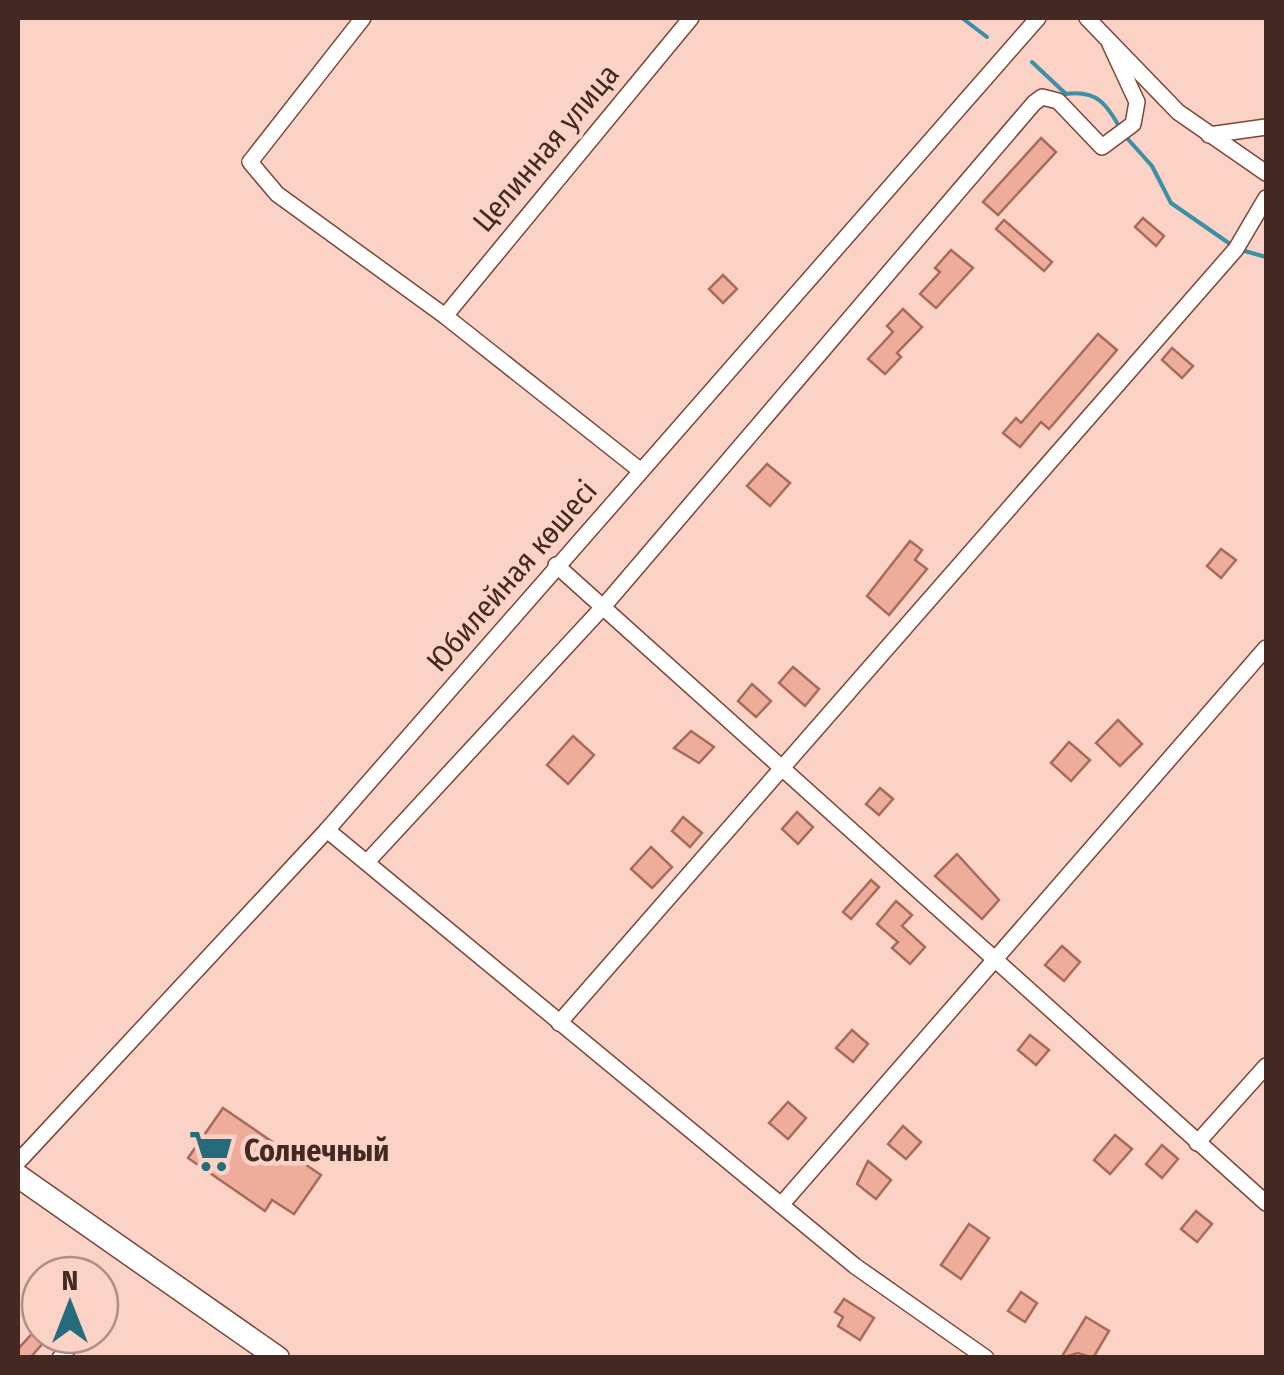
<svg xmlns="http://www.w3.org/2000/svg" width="1284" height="1375" viewBox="0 0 1284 1375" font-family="'Fira Sans Condensed',sans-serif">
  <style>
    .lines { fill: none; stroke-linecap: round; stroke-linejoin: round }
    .stream { stroke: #3b90a4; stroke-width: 4 }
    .building { fill: #eead9b; stroke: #a76b5b; stroke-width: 2.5 }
    .minor-casing { stroke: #7d4536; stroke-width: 18 }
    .highway-casing { stroke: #7d4536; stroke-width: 25 }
    .minor { stroke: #fff; stroke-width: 15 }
    .highway { stroke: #fff; stroke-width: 22 }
    .labels { text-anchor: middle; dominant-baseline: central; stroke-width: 9; stroke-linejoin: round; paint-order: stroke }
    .street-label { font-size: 30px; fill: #432922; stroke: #fad2c6 }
    .poi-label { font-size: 30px; font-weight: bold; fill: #432922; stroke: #fad2c6; text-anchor: start }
  </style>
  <rect width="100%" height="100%" fill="#fad2c6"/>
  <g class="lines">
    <g class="stream">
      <polyline points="962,18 987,37"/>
      <path d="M1032 62 1066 94C1097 90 1107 104 1121 130"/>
      <polyline points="1126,137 1152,166 1171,203 1233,246"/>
      <polyline points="1241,250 1266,257"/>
    </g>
  </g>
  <g class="building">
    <polygon points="1041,138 1056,152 998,215 983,202"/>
    <polygon points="1143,218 1164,236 1156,246 1135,227"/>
    <polygon points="1004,220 1052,262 1044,271 996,229"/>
    <polygon points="951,250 973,268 936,308 920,294 940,272 935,268"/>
    <polygon points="723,275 737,289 723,303 709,289"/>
    <polygon points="903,309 922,327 897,353 901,357 885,374 868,359 893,332 887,326"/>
    <polygon points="1098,334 1117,350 1049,429 1041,422 1020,447 1003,433 1016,418 1021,423"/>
    <polygon points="1172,348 1193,366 1182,378 1162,360"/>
    <polygon points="767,464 790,483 770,506 747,486"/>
    <polygon points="910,541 922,550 915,560 927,569 889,615 867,596"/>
    <polygon points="1221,549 1236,560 1221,578 1207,566"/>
    <polygon points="793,667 819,689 805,706 779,683"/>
    <polygon points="752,684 771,701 756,717 738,701"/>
    <polygon points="1118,720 1142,744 1120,766 1096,743"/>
    <polygon points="691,731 714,747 699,763 674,748"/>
    <polygon points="573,736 594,755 568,784 547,765"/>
    <polygon points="1069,742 1090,760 1071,781 1051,763"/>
    <polygon points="880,788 893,799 879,815 866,804"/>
    <polygon points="797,812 813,827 798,844 782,829"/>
    <polygon points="683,817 702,833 690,847 672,831"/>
    <polygon points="651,847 672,867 652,888 631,869"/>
    <polygon points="957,854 999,900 982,919 935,876"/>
    <polygon points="871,880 879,887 851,919 843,912"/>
    <polygon points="896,901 912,915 902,926 925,947 910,964 892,948 898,942 877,924"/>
    <polygon points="1062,946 1080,962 1064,981 1045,965"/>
    <polygon points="852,1030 868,1044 853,1062 836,1048"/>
    <polygon points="1030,1035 1049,1050 1036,1065 1018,1050"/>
    <polygon points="788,1102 806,1118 788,1139 769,1123"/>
    <polygon points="223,1108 321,1175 294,1214 272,1200 265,1211 188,1158"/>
    <polygon points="903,1126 921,1142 906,1159 888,1144"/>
    <polygon points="1115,1135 1132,1149 1110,1174 1094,1160"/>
    <polygon points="1162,1145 1178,1159 1162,1178 1146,1164"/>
    <polygon points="868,1161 891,1180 876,1199 857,1184"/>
    <polygon points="1196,1211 1212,1224 1197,1242 1181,1229"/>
    <polygon points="969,1224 989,1238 961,1279 941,1265"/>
    <polygon points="1021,1292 1037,1303 1025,1322 1008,1311"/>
    <polygon points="844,1299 874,1318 860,1340 838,1326 843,1317 835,1312"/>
    <polygon points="1086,1317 1109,1331 1093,1358 1078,1353 1061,1358"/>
    <polygon points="40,1325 40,1335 50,1335 30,1358 18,1358 18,1349"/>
  </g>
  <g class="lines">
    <g class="minor-casing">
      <g id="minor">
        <polyline points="363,18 250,162 277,194 445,316 641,471"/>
        <polyline points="1087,18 1178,112 1266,173"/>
        <polyline points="1209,135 1266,127"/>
        <polyline points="445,316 691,18"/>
        <polyline points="556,565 1266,1203"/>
        <polyline points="327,830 855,1266 986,1358"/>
        <polyline points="367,862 603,607 1034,103 1042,97 1058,101 1102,147 1133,124 1137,102 1110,44"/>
        <polyline points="559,1023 1236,249 1266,198"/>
        <polyline points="1197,1143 1266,1066"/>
        <polyline points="18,1162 327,830 1038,18"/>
        <polyline points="781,1205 1266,648"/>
        <polyline points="100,1311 107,1302"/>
        <polyline points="60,1358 79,1335"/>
      </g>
    </g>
    <g class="highway-casing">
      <polyline id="highway" points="18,1176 278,1358"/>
    </g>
    <use href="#minor" class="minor"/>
    <use href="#highway" class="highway"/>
  </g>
  <defs>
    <g id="supermarket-bare" transform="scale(3.45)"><path d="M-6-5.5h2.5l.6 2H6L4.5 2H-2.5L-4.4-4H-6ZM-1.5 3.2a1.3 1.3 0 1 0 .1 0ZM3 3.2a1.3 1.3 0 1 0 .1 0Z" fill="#266b7b" stroke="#fad2c6" stroke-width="2.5" paint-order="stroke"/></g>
  </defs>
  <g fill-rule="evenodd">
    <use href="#supermarket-bare" x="211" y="1151"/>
  </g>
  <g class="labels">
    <g class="street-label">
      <text transform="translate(546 148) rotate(-50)">Целинная улица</text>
      <text transform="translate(512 576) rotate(-49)">Юбилейная көшесі</text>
    </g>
    <g class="poi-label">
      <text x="244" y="1151">Солнечный</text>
    </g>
  </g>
  <rect width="1284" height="1375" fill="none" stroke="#432922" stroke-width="40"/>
  <g transform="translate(70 1305)"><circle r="48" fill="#fad2c6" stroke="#b18e84" stroke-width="2.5"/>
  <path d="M0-8L18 38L0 25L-18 38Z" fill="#266b7b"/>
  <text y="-15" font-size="28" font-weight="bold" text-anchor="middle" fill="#432922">N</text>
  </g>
</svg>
